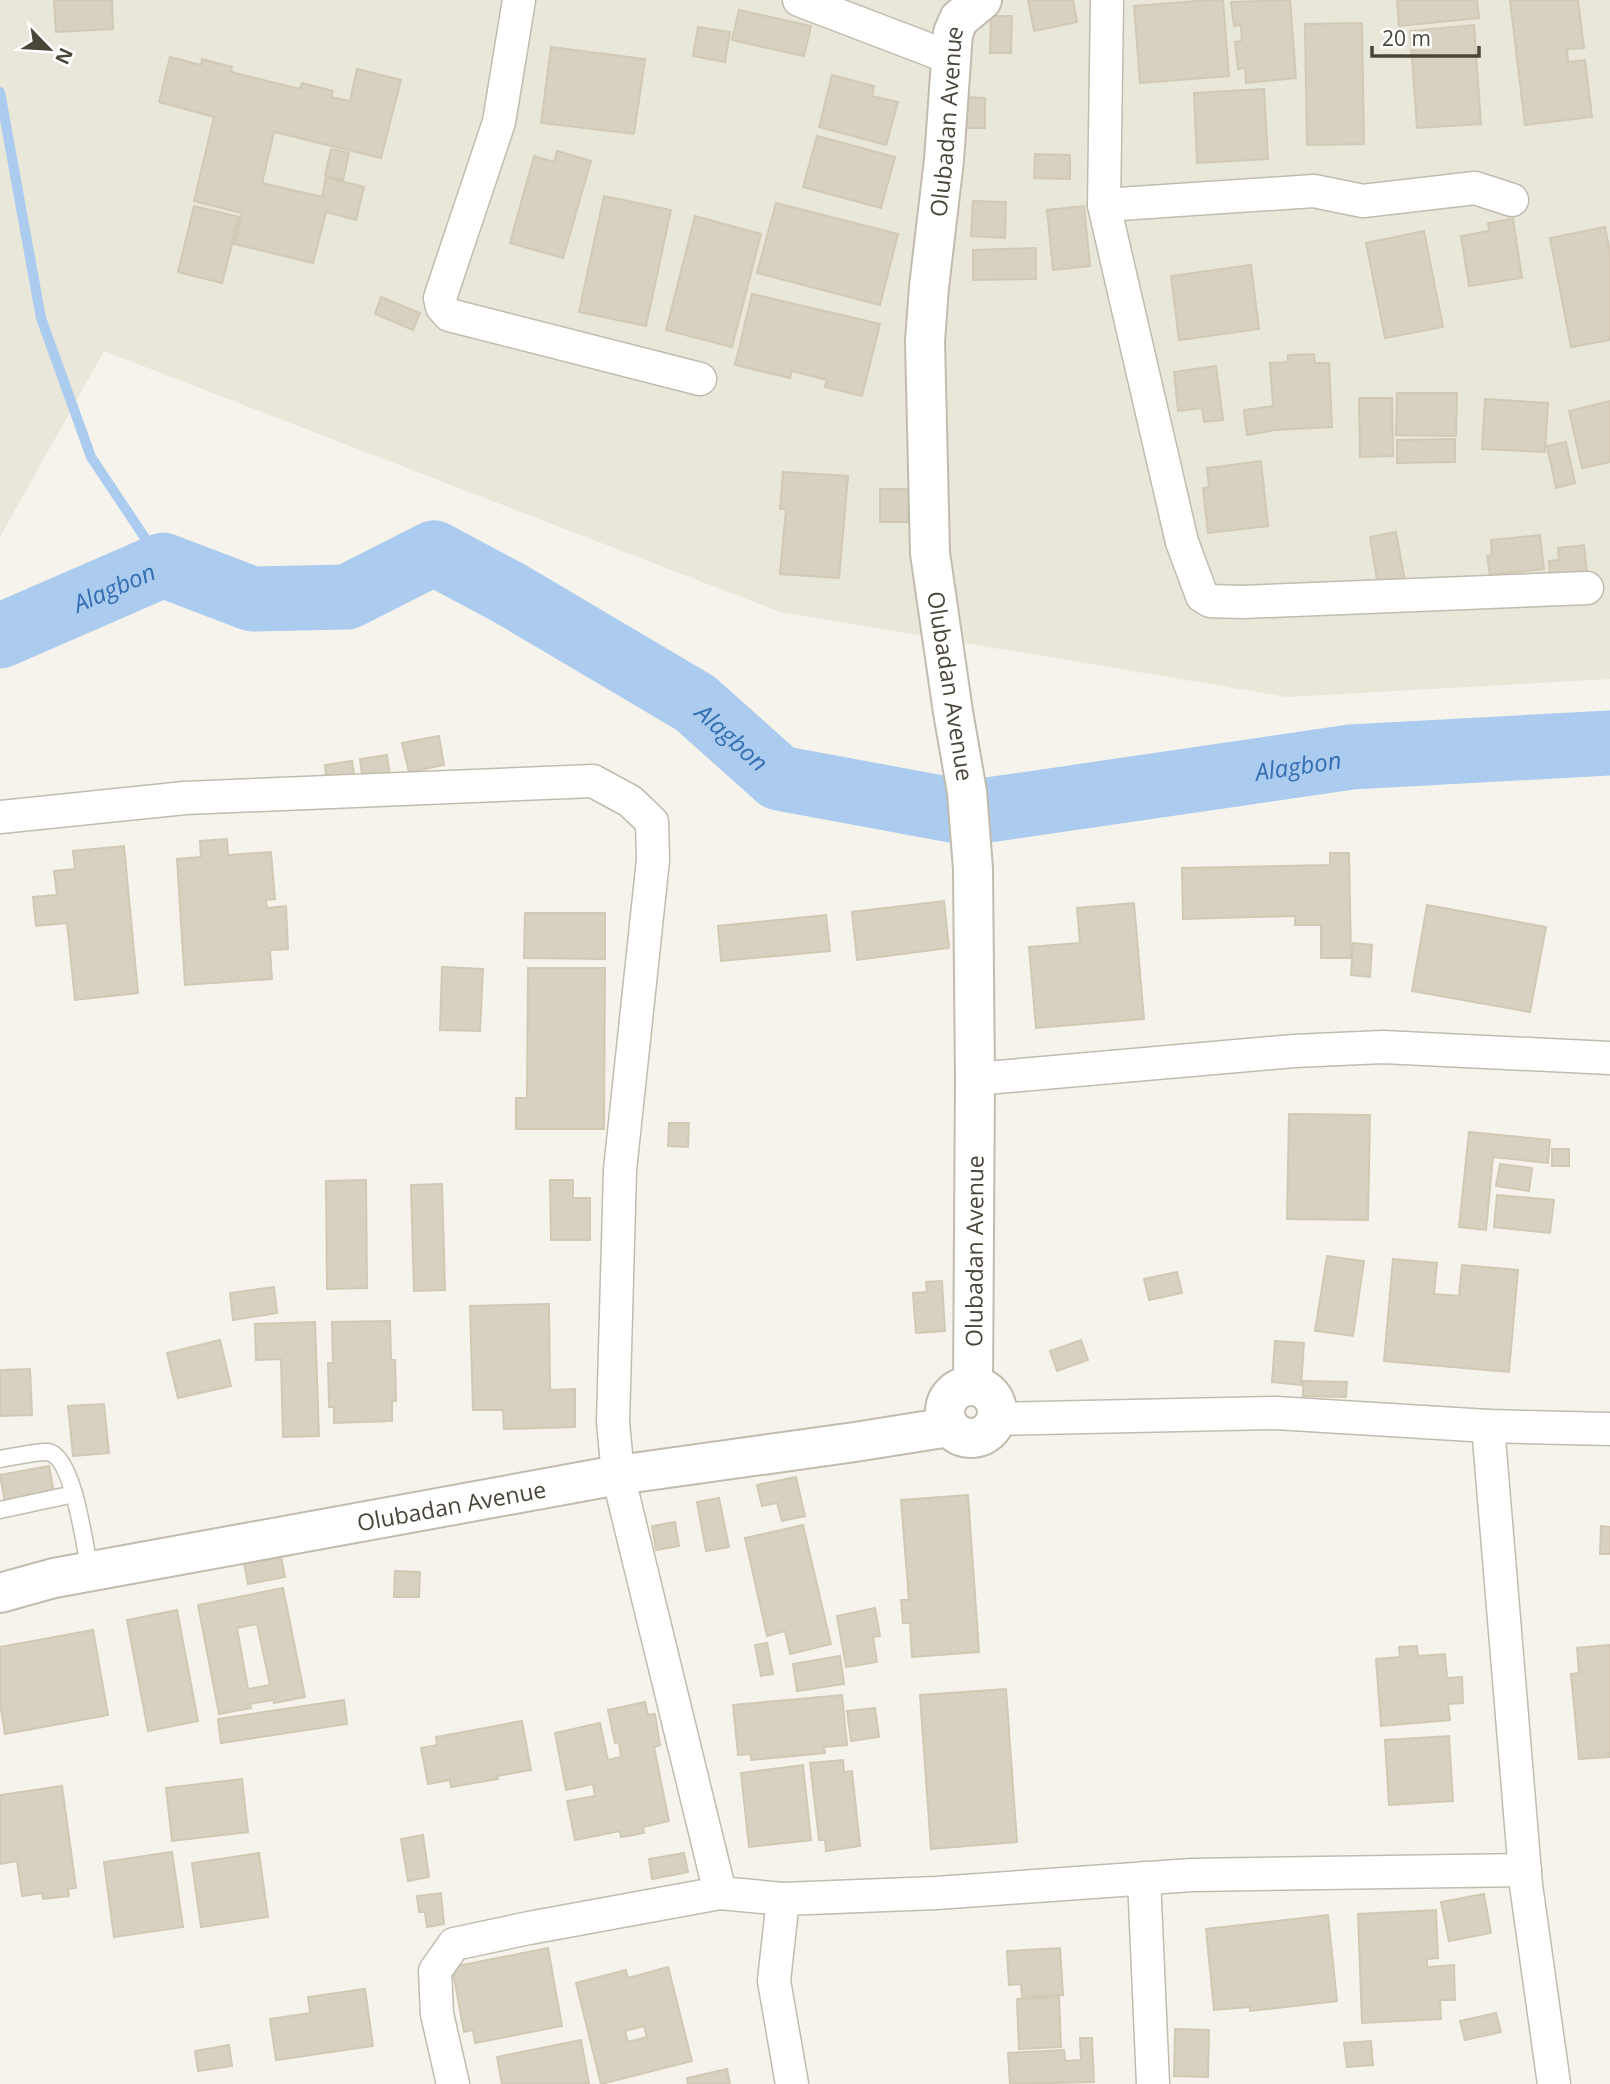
<svg xmlns="http://www.w3.org/2000/svg" width="1610" height="2084" viewBox="0 0 1610 2084" font-family="'Open Sans',sans-serif">
  <style>
    .residential { fill: #e9e6da }
    .lines { fill: none; stroke-linecap: round; stroke-linejoin: round }
    .stream { stroke: #abcbef; stroke-width: 10 }
    .river { stroke: #abcbef; stroke-width: 65 }
    .building { fill: #d7d1c1; stroke: #d1c9b4; stroke-width: 2; fill-rule: evenodd }
    .service-casing { stroke: #c1bcae; stroke-width: 19 }
    .minor-casing { stroke: #c1bcae; stroke-width: 35 }
    .tertiary-casing { stroke: #c1bcae; stroke-width: 42 }
    .service { stroke: #fff; stroke-width: 16 }
    .minor { stroke: #fff; stroke-width: 32 }
    .tertiary { stroke: #fff; stroke-width: 38 }
    .labels { text-anchor: middle; dominant-baseline: central; stroke-width: 7; stroke-linejoin: round; paint-order: stroke }
    .street-label { font-size: 23px; fill: #494539; stroke: #fff }
    .water-label { font-size: 24px; font-style: italic; fill: #346eb3; stroke: #fff }
  </style>
  <rect width="100%" height="100%" fill="#f5f3eb"/>
  <polygon class="residential" points="0,0 1610,0 1610,679 1287,697 780,612 104,351 0,537"/>
  <g class="lines">
    <polyline class="stream" points="0,92 41,318 91,457 163,565"/>
    <path class="river" id="s1" d="M0 636 163 565 252 599 347 597 434 553 509 593 695 703 779 778 968 813 1351 757 1610 743"/>
  </g>
  <g class="building">
    <polygon points="54,0 112,0 113,29 56,32"/>
    <polygon points="1028,0 1073,0 1077,22 1034,31"/>
    <polygon points="1210,0 1223,0 1229,76 1140,83 1134,6"/>
    <polygon points="1290,0 1296,78 1246,83 1245,68 1238,69 1235,42 1242,41 1241,25 1234,26 1231,2"/>
    <polygon points="1397,0 1477,0 1479,18 1399,26"/>
    <polygon points="1510,0 1578,0 1584,48 1567,49 1568,62 1585,60 1592,117 1525,125"/>
    <polygon points="739,10 811,26 804,56 732,40"/>
    <polygon points="991,16 1012,16 1011,53 990,53"/>
    <polygon points="1362,23 1364,144 1307,145 1305,24"/>
    <polygon points="1474,25 1481,124 1417,128 1410,31"/>
    <polygon points="698,27 730,32 725,62 693,56"/>
    <polygon points="551,47 645,59 634,134 541,123"/>
    <polygon points="170,57 201,65 202,59 232,67 231,72 300,89 302,83 333,91 331,97 350,101 357,69 401,80 381,158 274,132 262,183 322,197 326,177 364,187 356,220 326,212 313,263 234,244 242,213 194,201 214,117 159,102"/>
    <polygon points="832,75 874,86 872,96 898,102 886,145 819,127"/>
    <polygon points="1264,89 1268,159 1197,163 1194,93"/>
    <polygon points="964,97 985,98 985,128 963,128"/>
    <polygon points="817,136 895,157 881,208 803,187"/>
    <polygon points="331,149 349,153 343,180 325,175"/>
    <polygon points="557,151 591,161 563,258 510,243 534,156 554,162"/>
    <polygon points="1035,154 1070,155 1070,179 1034,178"/>
    <polygon points="604,196 671,210 646,326 579,312"/>
    <polygon points="973,201 1006,202 1005,238 971,236"/>
    <polygon points="776,203 898,234 880,305 757,273"/>
    <polygon points="194,206 239,217 222,283 178,272"/>
    <polygon points="1084,206 1090,266 1053,270 1047,210"/>
    <polygon points="695,216 761,234 732,347 666,330"/>
    <polygon points="1513,219 1522,278 1469,286 1461,236 1489,231 1488,223"/>
    <polygon points="1605,227 1610,252 1610,340 1571,347 1550,238"/>
    <polygon points="1424,231 1443,327 1385,338 1366,243"/>
    <polygon points="1036,248 1036,279 973,280 973,250"/>
    <polygon points="1251,265 1259,329 1179,340 1171,276"/>
    <polygon points="752,294 880,324 862,396 825,387 827,380 792,371 790,378 735,365"/>
    <polygon points="381,297 420,313 413,330 375,314"/>
    <polygon points="1314,354 1315,363 1329,363 1332,427 1274,430 1247,435 1244,410 1273,406 1270,363 1288,362 1288,355"/>
    <polygon points="1216,366 1223,420 1204,422 1202,408 1178,411 1174,372"/>
    <polygon points="1397,393 1457,393 1456,436 1396,435"/>
    <polygon points="1359,398 1392,398 1393,456 1360,457"/>
    <polygon points="1485,399 1548,403 1545,452 1482,449"/>
    <polygon points="1610,401 1610,462 1582,468 1569,411"/>
    <polygon points="1455,439 1455,462 1397,463 1397,440"/>
    <polygon points="1566,442 1575,483 1556,488 1547,446"/>
    <polygon points="1261,461 1268,526 1208,533 1203,488 1209,487 1207,468"/>
    <polygon points="783,472 848,476 839,578 780,574 786,509 780,509"/>
    <polygon points="880,489 909,489 908,522 880,522"/>
    <polygon points="1396,532 1405,581 1378,586 1370,537"/>
    <polygon points="1540,535 1544,569 1490,575 1487,556 1492,555 1491,540"/>
    <polygon points="1584,545 1587,573 1550,578 1549,561 1559,560 1558,548"/>
    <polygon points="439,736 444,765 409,772 402,743"/>
    <polygon points="387,755 390,777 363,782 360,759"/>
    <polygon points="352,761 355,782 327,786 325,765"/>
    <polygon points="227,839 228,855 271,852 275,899 266,900 267,908 286,906 288,949 270,950 272,979 185,985 177,859 201,857 200,841"/>
    <polygon points="124,846 138,993 75,1000 67,923 36,926 33,897 57,895 54,871 75,869 73,851"/>
    <polygon points="1330,853 1349,853 1351,958 1321,958 1321,925 1295,925 1295,916 1183,919 1182,868 1330,865"/>
    <polygon points="944,901 949,948 857,960 852,912"/>
    <polygon points="1134,903 1144,1019 1036,1028 1029,947 1080,943 1077,908"/>
    <polygon points="1427,905 1546,927 1530,1012 1412,991"/>
    <polygon points="525,913 605,913 605,959 524,958"/>
    <polygon points="826,915 830,951 721,961 718,926"/>
    <polygon points="1353,943 1372,945 1370,977 1351,975"/>
    <polygon points="442,967 483,969 480,1031 440,1030"/>
    <polygon points="528,968 605,968 604,1129 516,1129 516,1098 527,1098"/>
    <polygon points="1289,1114 1370,1115 1368,1220 1287,1219"/>
    <polygon points="669,1123 689,1123 688,1147 668,1146"/>
    <polygon points="1469,1132 1550,1140 1548,1163 1493,1157 1486,1230 1459,1227"/>
    <rect x="1552" y="1149" width="17" height="17"/>
    <polygon points="1500,1164 1532,1168 1529,1191 1496,1186"/>
    <polygon points="366,1180 367,1288 327,1289 326,1181"/>
    <polygon points="550,1180 573,1180 573,1198 590,1198 590,1240 551,1240"/>
    <polygon points="442,1184 445,1290 414,1291 411,1185"/>
    <polygon points="1497,1195 1554,1200 1550,1233 1494,1227"/>
    <polygon points="1327,1256 1364,1261 1353,1336 1315,1331"/>
    <polygon points="1393,1259 1437,1263 1434,1294 1459,1296 1462,1265 1518,1270 1509,1372 1384,1361"/>
    <polygon points="1177,1272 1182,1293 1149,1300 1144,1279"/>
    <polygon points="942,1281 945,1331 916,1333 913,1293 927,1292 926,1282"/>
    <polygon points="274,1287 277,1313 233,1320 230,1293"/>
    <polygon points="549,1304 550,1390 575,1389 575,1427 504,1429 503,1410 473,1410 470,1306"/>
    <polygon points="390,1321 391,1360 395,1360 396,1401 392,1401 392,1421 334,1423 334,1407 329,1407 328,1363 333,1363 332,1322"/>
    <polygon points="315,1322 319,1436 283,1437 281,1359 256,1360 255,1324"/>
    <polygon points="220,1340 231,1386 178,1398 167,1353"/>
    <polygon points="1081,1340 1088,1360 1057,1371 1050,1351"/>
    <polygon points="1275,1341 1304,1343 1301,1385 1272,1382"/>
    <polygon points="30,1369 32,1415 0,1416 0,1370"/>
    <polygon points="1303,1381 1347,1382 1346,1397 1303,1396"/>
    <polygon points="104,1404 109,1453 73,1456 68,1406"/>
    <polygon points="49,1466 54,1493 5,1502 0,1475"/>
    <polygon points="796,1477 805,1516 782,1521 777,1503 762,1506 757,1485"/>
    <polygon points="968,1495 979,1652 912,1657 910,1623 903,1623 901,1600 909,1600 901,1500"/>
    <polygon points="719,1498 729,1547 706,1551 697,1502"/>
    <polygon points="675,1522 679,1546 656,1550 652,1526"/>
    <polygon points="803,1525 831,1644 790,1654 785,1631 767,1636 745,1538"/>
    <polygon points="1601,1526 1610,1527 1610,1554 1600,1554"/>
    <polygon points="281,1556 285,1577 248,1584 244,1563"/>
    <polygon points="395,1571 420,1572 419,1597 394,1597"/>
    <path d="M283 1588 305 1697 274 1703 273 1700 250 1704 251 1708 219 1714 198 1605ZM257 1624 270 1685 248 1689 237 1628Z"/>
    <polygon points="875,1608 880,1636 873,1637 877,1662 846,1667 837,1616"/>
    <polygon points="177,1610 198,1721 148,1731 127,1620"/>
    <polygon points="93,1630 108,1715 5,1734 0,1703 0,1647"/>
    <polygon points="767,1643 773,1674 761,1676 755,1645"/>
    <polygon points="1610,1645 1610,1757 1579,1759 1571,1674 1579,1673 1577,1648"/>
    <polygon points="1417,1646 1418,1656 1445,1654 1447,1678 1462,1677 1463,1703 1448,1704 1450,1720 1381,1726 1376,1659 1400,1657 1399,1647"/>
    <polygon points="840,1656 844,1684 797,1691 793,1664"/>
    <polygon points="1006,1689 1017,1842 931,1849 920,1695"/>
    <polygon points="842,1695 847,1745 824,1747 825,1753 751,1760 751,1754 738,1755 733,1705"/>
    <polygon points="344,1700 347,1724 221,1743 218,1719"/>
    <polygon points="645,1702 648,1715 655,1714 660,1745 654,1747 669,1821 643,1827 644,1833 621,1837 620,1831 575,1840 567,1801 595,1796 593,1784 566,1790 555,1733 600,1723 608,1760 621,1757 619,1742 615,1743 608,1710"/>
    <polygon points="875,1708 879,1737 851,1741 847,1711"/>
    <polygon points="522,1721 531,1770 497,1776 498,1779 451,1787 450,1780 428,1784 421,1748 437,1745 436,1737"/>
    <polygon points="1449,1736 1453,1801 1389,1805 1385,1740"/>
    <polygon points="843,1760 844,1772 852,1771 860,1846 826,1851 825,1840 819,1840 810,1763"/>
    <polygon points="803,1765 811,1840 749,1847 741,1773"/>
    <polygon points="242,1779 248,1832 172,1841 166,1788"/>
    <polygon points="62,1786 76,1888 68,1889 69,1896 43,1899 42,1893 22,1896 17,1861 0,1864 0,1795"/>
    <polygon points="423,1835 429,1877 408,1881 401,1839"/>
    <polygon points="172,1852 183,1927 114,1937 104,1862"/>
    <polygon points="259,1853 268,1917 201,1927 192,1863"/>
    <polygon points="684,1853 688,1872 652,1879 649,1859"/>
    <polygon points="441,1893 444,1924 427,1927 425,1912 419,1912 417,1896"/>
    <polygon points="1484,1894 1491,1933 1449,1941 1441,1902"/>
    <polygon points="1436,1910 1438,1958 1427,1959 1427,1967 1454,1965 1455,2000 1440,2000 1441,2019 1362,2023 1358,1914"/>
    <polygon points="1328,1915 1337,2001 1250,2011 1250,2007 1214,2010 1206,1929"/>
    <polygon points="548,1948 562,2026 475,2043 473,2030 464,2032 452,1967"/>
    <polygon points="1060,1948 1063,1995 1022,1997 1021,1984 1009,1985 1007,1951"/>
    <path d="M668 1967 692 2061 601 2084 576 1983 626 1970 628 1978ZM644 2026 647 2037 628 2042 625 2031Z"/>
    <polygon points="365,1989 373,2046 276,2060 270,2019 310,2013 308,1997"/>
    <polygon points="1059,1997 1061,2047 1019,2049 1017,1999"/>
    <polygon points="1496,2013 1501,2032 1465,2040 1460,2021"/>
    <polygon points="1175,2029 1209,2030 1208,2077 1174,2076"/>
    <polygon points="1080,2038 1092,2038 1094,2082 1010,2084 1008,2053 1064,2050 1065,2061 1081,2060"/>
    <polygon points="581,2040 589,2084 502,2084 497,2057"/>
    <polygon points="1371,2041 1373,2065 1347,2067 1344,2043"/>
    <polygon points="229,2045 232,2066 198,2071 195,2051"/>
    <polygon points="727,2069 730,2084 688,2084 687,2078"/>
  </g>
  <g class="lines">
    <g class="service-casing">
      <g id="service">
        <path d="M0 1459C12 1457 38 1451 48 1452 74 1456 85 1549 90 1571"/>
        <polyline points="0,1510 74,1494"/>
      </g>
    </g>
    <g class="minor-casing">
      <g id="minor">
        <polyline points="519,0 499,122 440,298 442,307 449,315 700,379"/>
        <polyline points="799,0 951,58"/>
        <polyline points="1107,0 1104,205 1182,542 1202,596 1210,601 1242,602 1587,588"/>
        <polyline points="1104,205 1314,191 1363,201 1475,188 1512,200"/>
        <polyline points="0,817 185,798 593,781 630,801 652,822 653,860 620,1170 613,1422 618,1475 720,1893"/>
        <polyline points="975,1079 1294,1051 1383,1047 1610,1058"/>
        <polyline points="996,1419 1276,1413 1488,1426 1610,1429"/>
        <polyline points="1488,1426 1526,1885 1554,2084"/>
        <polyline points="1144,1878 1153,2084"/>
        <polyline points="783,1899 774,1981 792,2084"/>
        <polyline points="453,2084 437,2014 435,1971 454,1944 529,1928 720,1893 783,1899 936,1893 1192,1875 1525,1870"/>
      </g>
    </g>
    <g class="tertiary-casing">
      <g id="tertiary">
        <path id="s2" d="M973 1386 975 1079 973 869 967 792 953 712 930 553 925 341 929 287 944 160 953 33 959 19 982 0"/>
        <circle cx="971" cy="1412" r="26"/>
        <path id="s3" d="M0 1593 54 1578 618 1475 855 1442 949 1427"/>
      </g>
    </g>
    <use href="#service" class="service"/>
    <use href="#minor" class="minor"/>
    <use href="#tertiary" class="tertiary"/>
  </g>
  <g class="labels">
    <g class="street-label">
      <text stroke="none"><textPath href="#s2" startOffset="1269">Olubadan Avenue</textPath></text>
      <text transform="translate(951 686) rotate(81)">Olubadan Avenue</text>
      <text stroke="none"><textPath href="#s2" startOffset="135">Olubadan Avenue</textPath></text>
      <text stroke="none"><textPath href="#s3" startOffset="460">Olubadan Avenue</textPath></text>
    </g>
    <g class="water-label">
      <text stroke="none"><textPath href="#s1" startOffset="124">Alagbon</textPath></text>
      <text stroke="none"><textPath href="#s1" startOffset="817">Alagbon</textPath></text>
      <text stroke="none"><textPath href="#s1" startOffset="1405">Alagbon</textPath></text>
    </g>
  </g>
  <g transform="translate(49 49) rotate(115)" stroke="#ffffff" stroke-width="5" paint-order="stroke">
  <path d="M0-5L12 26L0 18L-12 26Z" fill="#494539"/>
  <text y="-10" font-size="19" font-weight="bold" text-anchor="middle" fill="#494539">N</text>
  </g>
  <path d="M1372 46v10h107v-10" fill="none" stroke="#494539" stroke-width="3.5"/>
  <text x="1382" y="46" font-size="21" fill="#494539" stroke="#ffffff" stroke-width="5" paint-order="stroke">20 m</text>
</svg>
